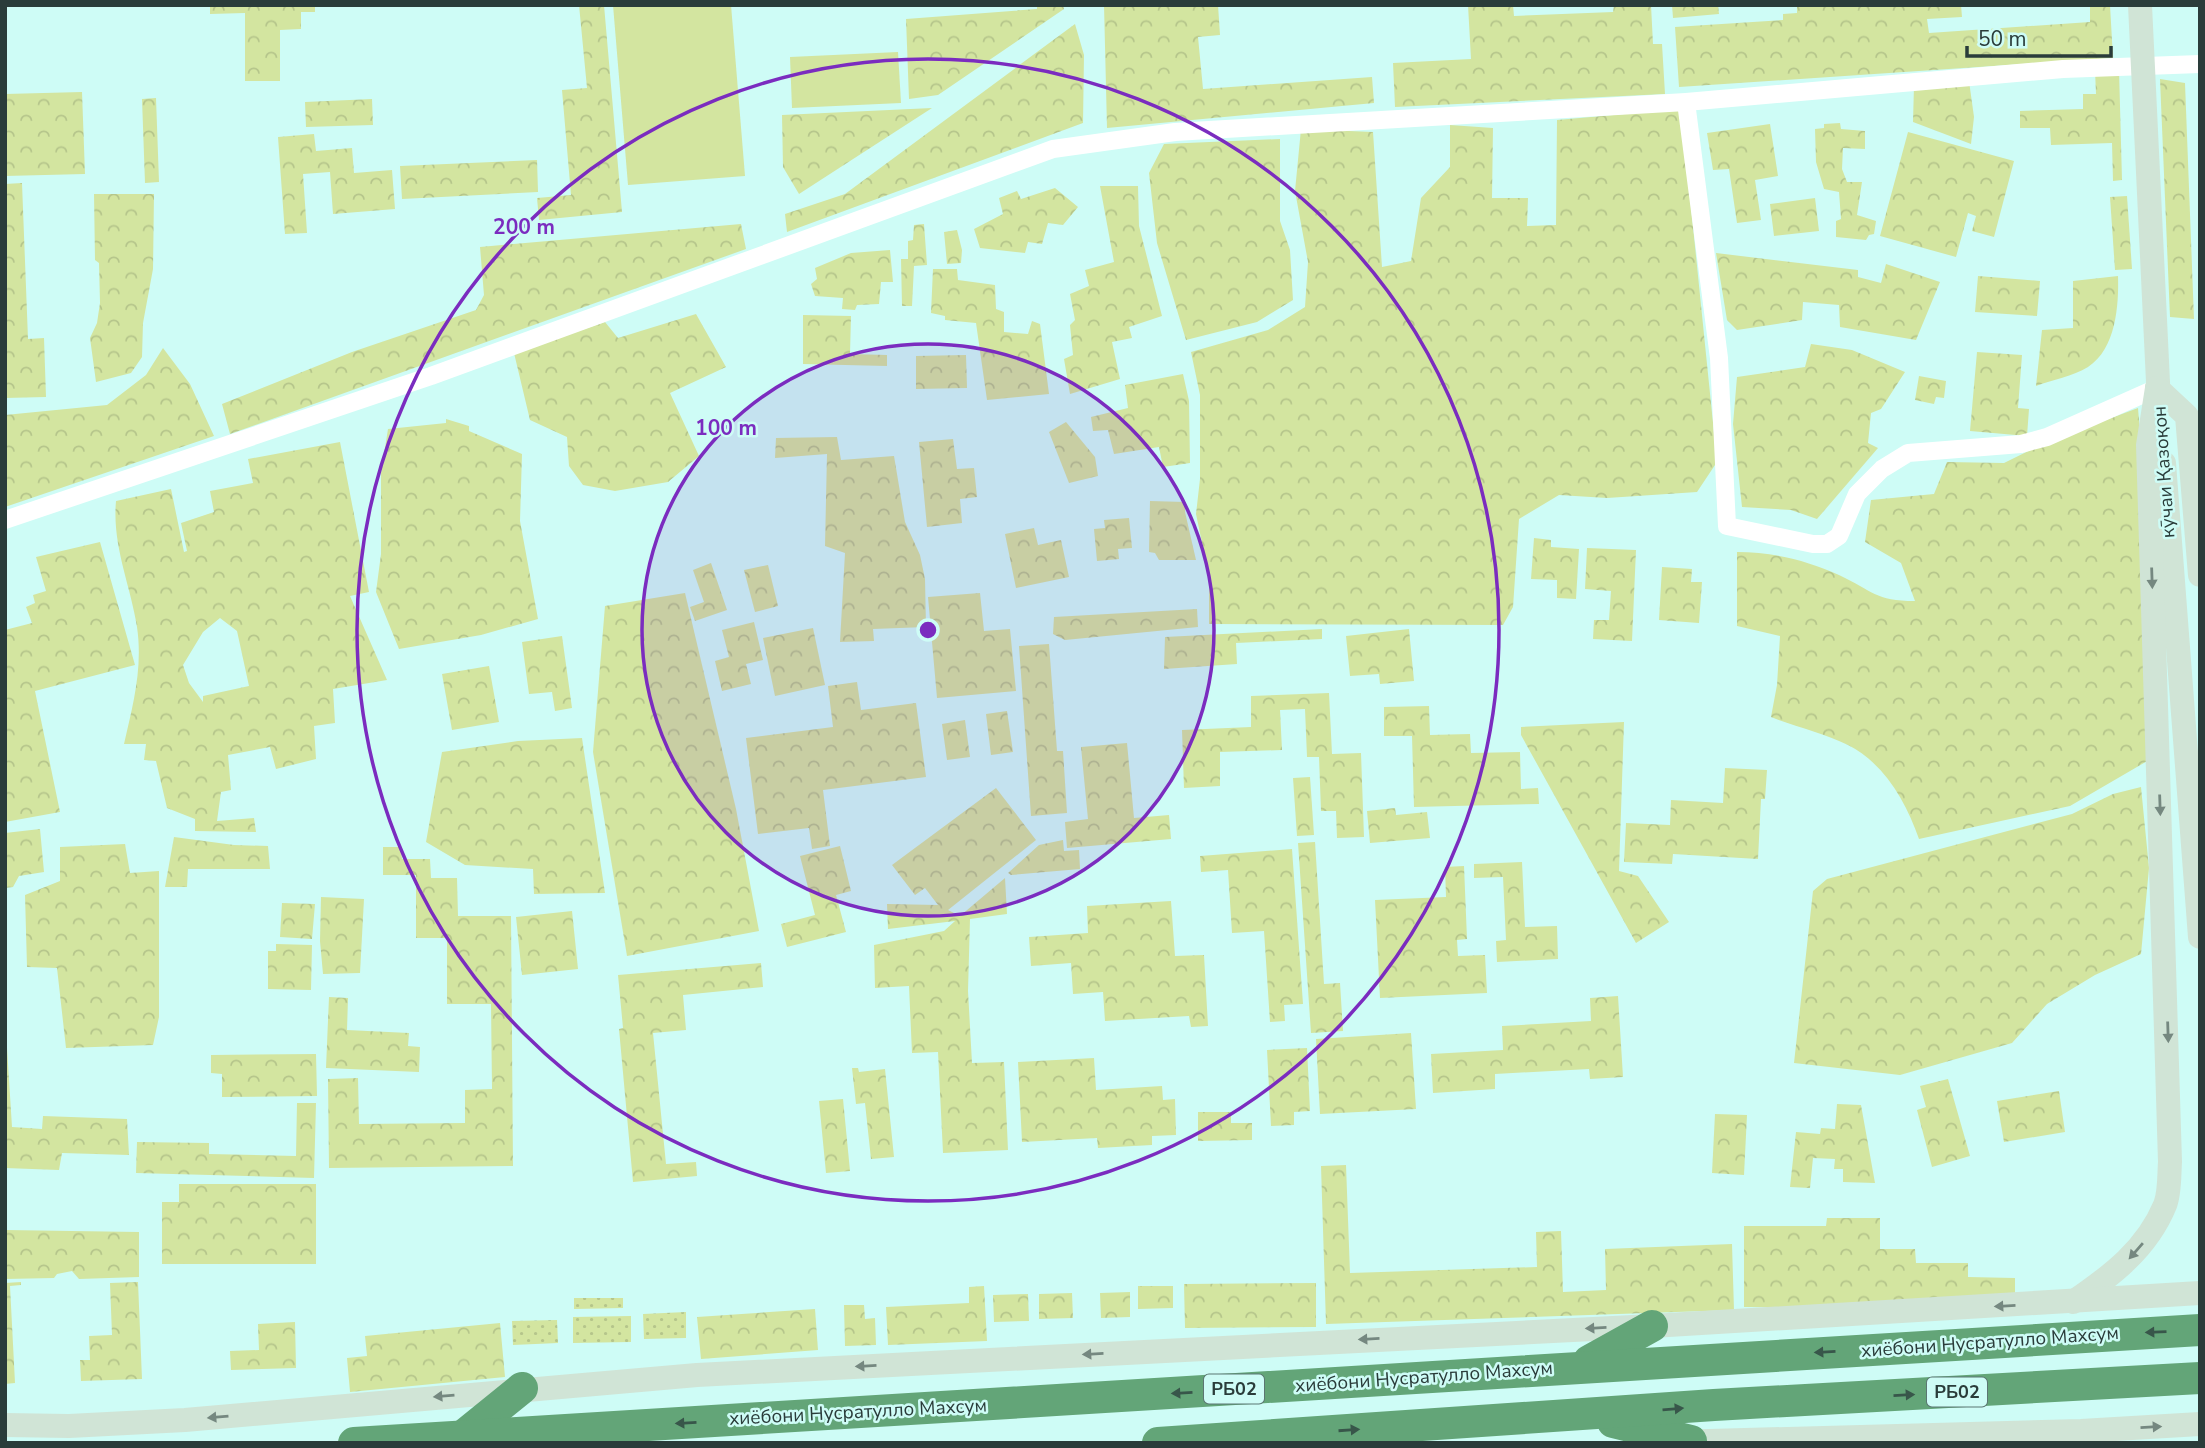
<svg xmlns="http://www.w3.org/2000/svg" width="2205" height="1448" viewBox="0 0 2205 1448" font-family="'Nunito Sans',sans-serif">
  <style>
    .grass { fill: #d3e5a0 }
    .forest { fill: url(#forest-crowns); fill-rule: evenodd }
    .garden { fill: url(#garden-dots) }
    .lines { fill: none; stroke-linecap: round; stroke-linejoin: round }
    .street { stroke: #fff; stroke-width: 18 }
    .secondary { stroke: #d0e4d6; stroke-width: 24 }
    .highway { stroke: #63a578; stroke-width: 32 }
    .oneway { fill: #758880 }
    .oneway2 { fill: #38564a }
    .ring { fill: none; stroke: #7b2cbf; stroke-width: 3.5 }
    .labels { text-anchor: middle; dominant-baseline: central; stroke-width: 5; stroke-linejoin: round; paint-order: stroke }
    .shield { fill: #cefcf6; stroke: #5b7672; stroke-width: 2 }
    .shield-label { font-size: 18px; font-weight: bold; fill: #2a3c3a }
    .street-label { font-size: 19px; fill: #2a3c3a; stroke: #cefcf6 }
    .centre { fill: #7b2cbf; stroke: #cefcf6; stroke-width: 3.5 }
    .ring-label { font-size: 21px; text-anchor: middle; font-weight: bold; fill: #7b2cbf; stroke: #cefcf6; stroke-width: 5; stroke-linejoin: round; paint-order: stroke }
  </style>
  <defs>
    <pattern id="forest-crowns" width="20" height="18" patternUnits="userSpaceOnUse" patternTransform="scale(1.75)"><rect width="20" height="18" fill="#d3e5a0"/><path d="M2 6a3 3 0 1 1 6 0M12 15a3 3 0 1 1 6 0" fill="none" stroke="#b5c58b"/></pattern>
    <pattern id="garden-dots" width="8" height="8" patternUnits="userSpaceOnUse" patternTransform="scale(1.75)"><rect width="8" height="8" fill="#d3e5a0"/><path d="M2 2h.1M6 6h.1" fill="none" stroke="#b5c58b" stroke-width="1.8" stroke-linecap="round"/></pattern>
  </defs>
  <rect width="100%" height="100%" fill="#cefcf6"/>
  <g class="grass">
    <polygon points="613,5 731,5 745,176 628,185"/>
    <polygon points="898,52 901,103 792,108 790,57"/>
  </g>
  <g class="forest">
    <polygon points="210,5 315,5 315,12 301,12 301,29 280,30 280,81 245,81 245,13 210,14"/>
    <polygon points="579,5 604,5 622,212 539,220 537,198 571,195 562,90 587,88"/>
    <polygon points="1037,5 1063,5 1064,9 938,95 909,99 906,19 1037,9"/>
    <polygon points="1104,5 1218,5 1220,35 1198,37 1203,89 1372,77 1374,103 1107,128"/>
    <polygon points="1468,5 1513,5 1514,16 1613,12 1614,5 1651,5 1653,44 1662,44 1665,94 1395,107 1393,63 1471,59"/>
    <polygon points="1672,5 1718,5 1719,14 1673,18"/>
    <polygon points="1797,5 1961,5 1962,17 1927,19 1929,33 2090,22 2090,5 2110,5 2113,58 1679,87 1675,27 1783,20 1783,14 1797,13"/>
    <polygon points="1075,24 1084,55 1083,123 787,232 785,214 845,194"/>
    <polygon points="2119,69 2122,180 2113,181 2112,143 2051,145 2050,128 2020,128 2020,111 2083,109 2083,94 2096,94 2095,70"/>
    <polygon points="2160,79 2185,83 2194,319 2170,317"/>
    <polygon points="1969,81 1974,117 1971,144 1913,122 1914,85"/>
    <polygon points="82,92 85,174 5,176 5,94"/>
    <polygon points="156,98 159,182 145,183 142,99"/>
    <polygon points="372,99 373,125 306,127 305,102"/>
    <polygon points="932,108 799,194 783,167 782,115"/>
    <polygon points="1681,109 1717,462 1697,492 1607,498 1559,495 1519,519 1513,607 1503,625 1209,624 1209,576 1196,514 1200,479 1200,395 1191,352 1268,330 1305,307 1308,262 1295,191 1301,129 1373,132 1382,267 1411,261 1421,198 1450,167 1450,125 1493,128 1492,198 1528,198 1527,226 1556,225 1557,120"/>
    <polygon points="1840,123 1841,129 1865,131 1865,149 1843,148 1842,169 1847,182 1862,182 1857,215 1876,221 1874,234 1869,235 1866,240 1836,237 1836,221 1841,219 1839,192 1824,189 1816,162 1815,129 1824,128 1824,124"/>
    <polygon points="1770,124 1778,176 1755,180 1761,220 1737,223 1729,169 1713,170 1707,133"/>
    <polygon points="1908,132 2014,161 1994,237 1972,231 1976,216 1968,213 1956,257 1880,236"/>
    <polygon points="314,134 316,151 352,148 354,173 392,170 395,209 333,214 330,172 303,174 307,233 285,234 278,137"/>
    <polygon points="1280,139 1280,221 1290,250 1293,300 1257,322 1186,340 1157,243 1149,173 1164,144"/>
    <polygon points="537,160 538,192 402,199 400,166"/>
    <polygon points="22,183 28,339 44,338 46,397 5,398 5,184"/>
    <polygon points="1100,186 1138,186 1139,226 1162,316 1129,327 1132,338 1112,342 1120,379 1070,394 1064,359 1073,355 1070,325 1075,320 1070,294 1089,286 1085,270 1114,262"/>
    <polygon points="1055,188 1078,207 1063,225 1048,223 1042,244 1028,242 1025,253 980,248 974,229 1003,214 999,198 1017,191 1021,199"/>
    <polygon points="94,194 154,194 153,269 143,323 142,357 131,373 96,382 90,338 97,323 100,303 99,263 95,260"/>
    <polygon points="2127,196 2132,269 2115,270 2110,197"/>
    <polygon points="1815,198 1819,231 1774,236 1770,204"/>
    <polygon points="741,224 746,249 230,434 222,404 352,352 476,310 484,295 480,247"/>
    <polygon points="924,224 927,265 914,266 912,306 902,306 901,259 908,259 908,241 913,240 914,225"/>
    <polygon points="957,230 962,250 961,263 947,264 944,232"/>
    <polygon points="890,250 893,282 881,282 879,304 857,305 855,310 842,309 843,298 815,296 811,284 817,279 815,268 851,253"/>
    <polygon points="1716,253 1858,270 1858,277 1881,283 1886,264 1940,282 1916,340 1840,327 1839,305 1803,302 1802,320 1737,330 1727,320"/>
    <polygon points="933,269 957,269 958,280 995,285 996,309 1004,312 1004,332 1028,334 1032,321 1040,324 1049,394 987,400 976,323 945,320 945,316 931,313"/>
    <polygon points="1978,276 2040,281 2037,316 1975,312"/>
    <path d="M2118 276C2119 305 2116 349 2088 367 2073 376 2052 380 2036 386L2042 330 2073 328V281Z"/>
    <polygon points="696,314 726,367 670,393 699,456 668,482 615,491 583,485 569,466 567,437 530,420 514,353 605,322 618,338"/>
    <polygon points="803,315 851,316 850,354 887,355 887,366 803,364"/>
    <polygon points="1811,344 1852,350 1905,372 1881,409 1871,413 1868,443 1878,448 1817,519 1791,510 1742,507 1733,424 1737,377 1805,367"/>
    <polygon points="163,348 190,384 214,436 5,507 5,415 107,405 146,375"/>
    <polygon points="1977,352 2022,355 2018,408 2029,409 2027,436 1970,431"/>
    <polygon points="966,355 967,388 916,389 916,356"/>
    <polygon points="1183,374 1189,401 1190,463 1163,467 1159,447 1114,454 1108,430 1093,431 1091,417 1128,408 1125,385"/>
    <polygon points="1919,376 1946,381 1944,398 1936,397 1934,404 1915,400"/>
    <path d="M2138 408 2156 633 2161 753 2070 806 1919 839C1906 802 1885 764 1848 745 1824 733 1796 727 1771 717L1777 685 1780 636 1737 626V552C1772 552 1806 560 1839 575 1873 591 1875 601 1915 601L1901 563 1865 542 1871 500 1934 494 1947 462 2004 463 2047 442Z"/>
    <polygon points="446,419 469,426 469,431 522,454 520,521 538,619 481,635 399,649 376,592 381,554 381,473 388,429 446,423"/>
    <polygon points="1066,422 1095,457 1098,476 1069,483 1049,432"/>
    <polygon points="837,437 841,460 894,456 905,522 920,555 925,579 926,627 873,629 874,641 840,642 845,553 825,546 827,454 775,458 776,438"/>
    <polygon points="953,439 957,469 974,468 977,497 960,499 962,523 927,527 919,442"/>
    <path d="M340 442 369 592 350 596 387 680 333 689 335 723 314 726 316 759 276 769 270 747 228 755 231 790 221 792 217 821 254 818 256 832 195 831V819L167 808 156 761 144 760 146 744H124C133 705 143 668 137 627 130 583 112 546 116 501L171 489 184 552 187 551 181 523 214 512 210 491 253 483 248 459ZM220 618 237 631 249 686 203 696V702L189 683 183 665 203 632Z"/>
    <polygon points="1150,501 1185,502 1185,512 1196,560 1159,560 1155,553 1149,552"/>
    <polygon points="1129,518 1132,548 1118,549 1119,559 1097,561 1094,529 1105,528 1104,520"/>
    <polygon points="1034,528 1038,545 1061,540 1069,577 1016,588 1005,534"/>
    <polygon points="1534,538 1551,540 1551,547 1579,549 1576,599 1557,598 1557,580 1531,579"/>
    <polygon points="100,542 135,665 35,691 60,812 5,822 5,630 32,623 26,607 35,603 33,595 46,591 36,557"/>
    <polygon points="1587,548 1636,550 1632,641 1593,639 1594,620 1609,620 1611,591 1585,589"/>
    <polygon points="711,563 727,610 695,621 690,607 704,602 693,570"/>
    <polygon points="768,565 778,606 755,612 744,570"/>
    <polygon points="1662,567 1692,569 1691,582 1702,582 1699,623 1659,620"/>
    <polygon points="685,593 736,809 759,931 627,956 593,752 605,606"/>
    <polygon points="980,593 984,631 1010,629 1016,691 937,698 928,597"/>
    <polygon points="1197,609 1198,627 1065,640 1053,634 1054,617"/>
    <polygon points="754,622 763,660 746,664 751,684 722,691 715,661 729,657 722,630"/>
    <polygon points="813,628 825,685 775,696 763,638"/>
    <polygon points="1322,629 1322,639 1236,643 1237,664 1164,669 1165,637"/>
    <polygon points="1409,629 1414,681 1380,684 1379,674 1350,676 1346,636"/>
    <polygon points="562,636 572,708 555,711 552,692 529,694 522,642"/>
    <polygon points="1049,644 1057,751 1063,751 1067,813 1031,816 1019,646"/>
    <polygon points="489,666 499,722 452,730 442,674"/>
    <polygon points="857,682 861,710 916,703 926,777 823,790 830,846 812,849 809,828 758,834 746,738 833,727 828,686"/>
    <polygon points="1329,693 1332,754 1361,753 1364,837 1337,838 1336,811 1321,811 1319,757 1307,757 1305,709 1280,710 1282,750 1220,752 1220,786 1184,788 1182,730 1251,727 1251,696"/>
    <polygon points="1429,706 1430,735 1470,734 1471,753 1520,752 1521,789 1538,788 1539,804 1414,807 1412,736 1384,736 1384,707"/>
    <polygon points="1007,711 1013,752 991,755 986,714"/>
    <polygon points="965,720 970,757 947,760 942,724"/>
    <polygon points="1624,722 1619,871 1638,876 1669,922 1636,943 1521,735 1521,727"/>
    <polygon points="582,738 605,893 534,894 533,869 465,865 426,842 442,752 518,741"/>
    <polygon points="1127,743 1134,818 1169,815 1171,839 1067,848 1065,822 1088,819 1081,747"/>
    <polygon points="1725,768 1767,770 1765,799 1761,799 1758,859 1673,854 1672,864 1624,862 1626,823 1670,825 1671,800 1723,803"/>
    <polygon points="1310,777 1314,835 1297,836 1293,778"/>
    <polygon points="2141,787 2149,868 2141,954 2095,975 2047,1004 2012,1043 1900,1075 1794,1063 1813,891 1827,879 2072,814 2113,794"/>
    <polygon points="996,788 1036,840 948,910 960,916 1005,878 1007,914 970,919 968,991 972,1063 1004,1062 1008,1150 943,1153 938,1052 912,1053 909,986 875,988 874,945 944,931 955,921 888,929 887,904 938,905 925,888 915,895 892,865"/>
    <polygon points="1395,808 1396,815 1427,812 1430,838 1370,843 1367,811"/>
    <polygon points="40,829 44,872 19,876 13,887 5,888 5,833"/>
    <polygon points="174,837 234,845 268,846 270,869 188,869 187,887 165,887"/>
    <polygon points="1063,840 1064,851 1079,850 1080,869 1011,875 1008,873 1039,845"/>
    <polygon points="1315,842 1324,984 1340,983 1343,1031 1311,1033 1298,843"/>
    <polygon points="125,844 130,873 159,871 159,1017 153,1045 66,1048 57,968 27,967 25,895 60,881 60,847"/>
    <polygon points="840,846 851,891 836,895 846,932 787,947 781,924 815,915 800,856"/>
    <polygon points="383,847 401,847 402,859 430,859 431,878 457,878 458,916 511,916 513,1166 329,1168 328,1079 358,1078 359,1124 465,1123 465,1090 492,1089 491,1004 447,1004 447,938 416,938 416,875 383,875"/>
    <polygon points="1292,849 1303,1004 1284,1005 1285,1021 1270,1022 1264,931 1232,933 1228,870 1201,872 1200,856"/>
    <polygon points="1522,862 1525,927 1557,926 1558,959 1497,962 1496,941 1506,940 1503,877 1474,878 1474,864"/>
    <polygon points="1464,866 1467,939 1457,940 1458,956 1485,955 1487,993 1380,998 1375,900 1446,897 1445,867"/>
    <polygon points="321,897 364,899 360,973 323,974 320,941"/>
    <polygon points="1171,901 1175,956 1204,955 1208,1026 1191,1027 1189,1016 1105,1021 1103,992 1073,994 1071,963 1031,966 1029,937 1088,933 1087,906"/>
    <polygon points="282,903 315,904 312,939 280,937"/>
    <polygon points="572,911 578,969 522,975 516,917"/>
    <polygon points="276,944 312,945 311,990 268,989 268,951 276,951"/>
    <polygon points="761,963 763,987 683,995 686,1030 653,1033 666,1164 696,1162 697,1176 633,1182 619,1029 623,1028 618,975"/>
    <polygon points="1618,996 1623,1077 1590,1079 1589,1069 1495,1074 1495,1089 1433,1093 1431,1054 1503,1050 1502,1026 1591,1021 1590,998"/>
    <polygon points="329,997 348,998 347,1030 409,1033 408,1046 420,1047 419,1072 326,1068"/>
    <polygon points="5,1016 12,1127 42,1129 43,1116 127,1119 129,1155 62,1153 59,1170 5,1168"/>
    <polygon points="1411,1033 1416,1109 1320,1114 1316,1039"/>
    <polygon points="1307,1048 1310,1111 1294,1112 1294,1125 1271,1126 1267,1050"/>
    <polygon points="316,1054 317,1096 222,1097 222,1074 211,1073 211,1055"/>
    <polygon points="1094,1058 1096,1090 1162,1086 1163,1100 1175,1099 1176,1135 1152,1136 1152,1145 1098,1148 1097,1138 1022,1142 1018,1062"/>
    <polygon points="852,1068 858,1068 859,1072 885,1069 894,1157 871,1159 865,1103 856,1104"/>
    <polygon points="1948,1079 1970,1156 1932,1167 1917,1110 1926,1107 1920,1086"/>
    <polygon points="2059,1091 2065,1132 2004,1142 1997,1101"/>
    <polygon points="843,1099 850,1171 826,1173 819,1101"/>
    <polygon points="297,1103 316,1103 314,1178 136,1173 137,1142 209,1143 209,1154 296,1156"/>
    <polygon points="1837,1104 1861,1105 1875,1183 1843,1182 1843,1169 1834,1169 1835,1159 1813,1158 1810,1188 1790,1187 1796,1132 1820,1134 1821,1128 1835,1129"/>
    <polygon points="1198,1112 1231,1112 1231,1123 1252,1123 1252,1140 1198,1141"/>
    <polygon points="1715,1114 1747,1115 1744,1175 1712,1173"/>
    <polygon points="1346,1165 1350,1273 1537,1267 1536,1232 1561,1231 1563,1292 1606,1290 1605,1249 1732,1244 1734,1310 1326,1324 1321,1166"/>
    <polygon points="179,1184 316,1184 316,1264 162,1264 162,1202 179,1202"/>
    <polygon points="1827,1218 1880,1218 1880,1249 1915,1249 1916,1263 1968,1263 1968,1277 2015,1278 2015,1309 1744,1307 1744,1226 1826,1226"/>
    <polygon points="5,1230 139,1232 139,1277 79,1279 72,1271 57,1274 54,1278 5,1279"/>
    <polygon points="21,1282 21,1285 10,1286 15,1383 5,1384 5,1283"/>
    <polygon points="138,1282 142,1379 81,1381 80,1360 90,1360 89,1336 112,1335 110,1283"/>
    <polygon points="1316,1283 1316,1327 1185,1328 1184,1284"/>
    <polygon points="984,1286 987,1341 888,1345 886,1307 969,1303 969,1287"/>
    <polygon points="1138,1286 1173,1286 1173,1308 1138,1309"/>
    <polygon points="1130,1292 1130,1317 1101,1318 1100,1293"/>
    <polygon points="1072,1293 1073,1318 1039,1319 1039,1294"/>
    <polygon points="1028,1294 1029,1321 994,1322 993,1295"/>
    <polygon points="844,1305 864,1305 865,1319 875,1318 876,1345 845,1346"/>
    <polygon points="815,1309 818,1350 701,1359 697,1317"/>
    <polygon points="295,1322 296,1368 231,1370 230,1351 259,1350 258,1324"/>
    <polygon points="500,1323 505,1377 350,1392 347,1358 367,1356 365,1336"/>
  </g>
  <g class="garden">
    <polygon points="574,1298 623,1298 623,1308 574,1309"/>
    <polygon points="686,1312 686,1338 644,1339 643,1314"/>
    <polygon points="631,1316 631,1342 573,1343 573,1317"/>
    <polygon points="557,1320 558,1343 513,1345 512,1321"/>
  </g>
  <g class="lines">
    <g class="street">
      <polyline points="1686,102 1719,358 1727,526 1813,544 1827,544 1839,536 1857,494 1882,469 1908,453 2021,444 2047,437 2157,388"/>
      <polyline points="5,520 431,376 1053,149 1175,132 1686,102 2063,69 2200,64"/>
    </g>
    <g class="secondary">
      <polyline points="2140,5 2159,403"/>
      <polyline points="2157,388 2187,416 2200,575"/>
      <polyline points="2164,463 2200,937"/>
      <path d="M2073 1302C2111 1276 2147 1249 2165 1205 2170 1193 2169 1175 2170 1162L2148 445 2157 388"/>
      <polyline points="5,1425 69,1426 185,1420 697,1375 1652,1326 2200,1293"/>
      <polyline points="1673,1442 2081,1431 2200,1424"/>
    </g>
    <g class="highway">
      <polyline points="1589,1361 1652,1326"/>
      <polyline points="1613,1422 1691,1441"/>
      <polyline points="463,1436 522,1388"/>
      <polyline points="354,1443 2200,1330"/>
      <polyline points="1158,1443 1714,1405 2200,1378"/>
    </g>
  </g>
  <defs><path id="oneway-solid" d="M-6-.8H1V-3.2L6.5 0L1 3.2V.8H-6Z" transform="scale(1.75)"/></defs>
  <g class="oneway">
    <use href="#oneway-solid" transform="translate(2152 578) rotate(88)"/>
    <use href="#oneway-solid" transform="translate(2160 805) rotate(88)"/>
    <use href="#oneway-solid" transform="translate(2168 1032) rotate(88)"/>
    <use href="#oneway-solid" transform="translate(2136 1251) rotate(131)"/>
    <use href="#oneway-solid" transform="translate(2005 1306) rotate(177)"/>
    <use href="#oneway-solid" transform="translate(1596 1328) rotate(177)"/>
    <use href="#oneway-solid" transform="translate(1369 1339) rotate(177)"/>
    <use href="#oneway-solid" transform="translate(1093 1354) rotate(177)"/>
    <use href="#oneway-solid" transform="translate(866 1366) rotate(177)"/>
    <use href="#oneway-solid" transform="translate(444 1396) rotate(175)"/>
    <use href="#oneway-solid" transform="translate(218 1417) rotate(175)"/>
    <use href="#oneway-solid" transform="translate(2151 1427) rotate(-3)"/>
  </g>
  <g class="oneway2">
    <use href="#oneway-solid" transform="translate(2156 1332) rotate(178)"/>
    <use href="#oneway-solid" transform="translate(1825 1352) rotate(177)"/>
    <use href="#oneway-solid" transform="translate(1182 1393) rotate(177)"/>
    <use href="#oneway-solid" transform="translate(1904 1395) rotate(-3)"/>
    <use href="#oneway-solid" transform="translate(1673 1409) rotate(-5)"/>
    <use href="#oneway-solid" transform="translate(686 1423) rotate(177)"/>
    <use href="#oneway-solid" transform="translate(1349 1430) rotate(-4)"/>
  </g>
  <circle cx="928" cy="630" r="286" fill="#7b2cbf" fill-opacity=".12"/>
  <g class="ring">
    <circle cx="928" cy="630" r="286"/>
    <circle cx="928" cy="630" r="571"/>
  </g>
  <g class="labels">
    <g class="shield">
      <rect x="1204" y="1374.5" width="60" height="29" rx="5"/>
      <rect x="1927" y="1377.5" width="60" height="29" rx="5"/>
    </g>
    <g class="shield-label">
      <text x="1234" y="1389">РБ02</text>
      <text x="1957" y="1392">РБ02</text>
    </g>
    <g class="street-label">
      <text transform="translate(2164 472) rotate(-94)">кӯчаи Қазоқон</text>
      <text transform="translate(1990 1342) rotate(-4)">хиёбони Нусратулло Махсум</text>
      <text transform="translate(1424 1377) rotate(-4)">хиёбони Нусратулло Махсум</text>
      <text transform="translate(858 1412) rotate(-3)">хиёбони Нусратулло Махсум</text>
    </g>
  </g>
  <circle cx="928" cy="630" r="10" class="centre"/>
  <g class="ring-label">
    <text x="524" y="234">200 m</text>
    <text x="726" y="435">100 m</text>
  </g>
  <rect width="2205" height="1448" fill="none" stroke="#2a3c3a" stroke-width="14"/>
  <path d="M1967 46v10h144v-10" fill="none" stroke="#2a3c3a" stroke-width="3.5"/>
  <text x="1978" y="46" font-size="21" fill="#2a3c3a" stroke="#cefcf6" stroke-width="5" paint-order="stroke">50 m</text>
</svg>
